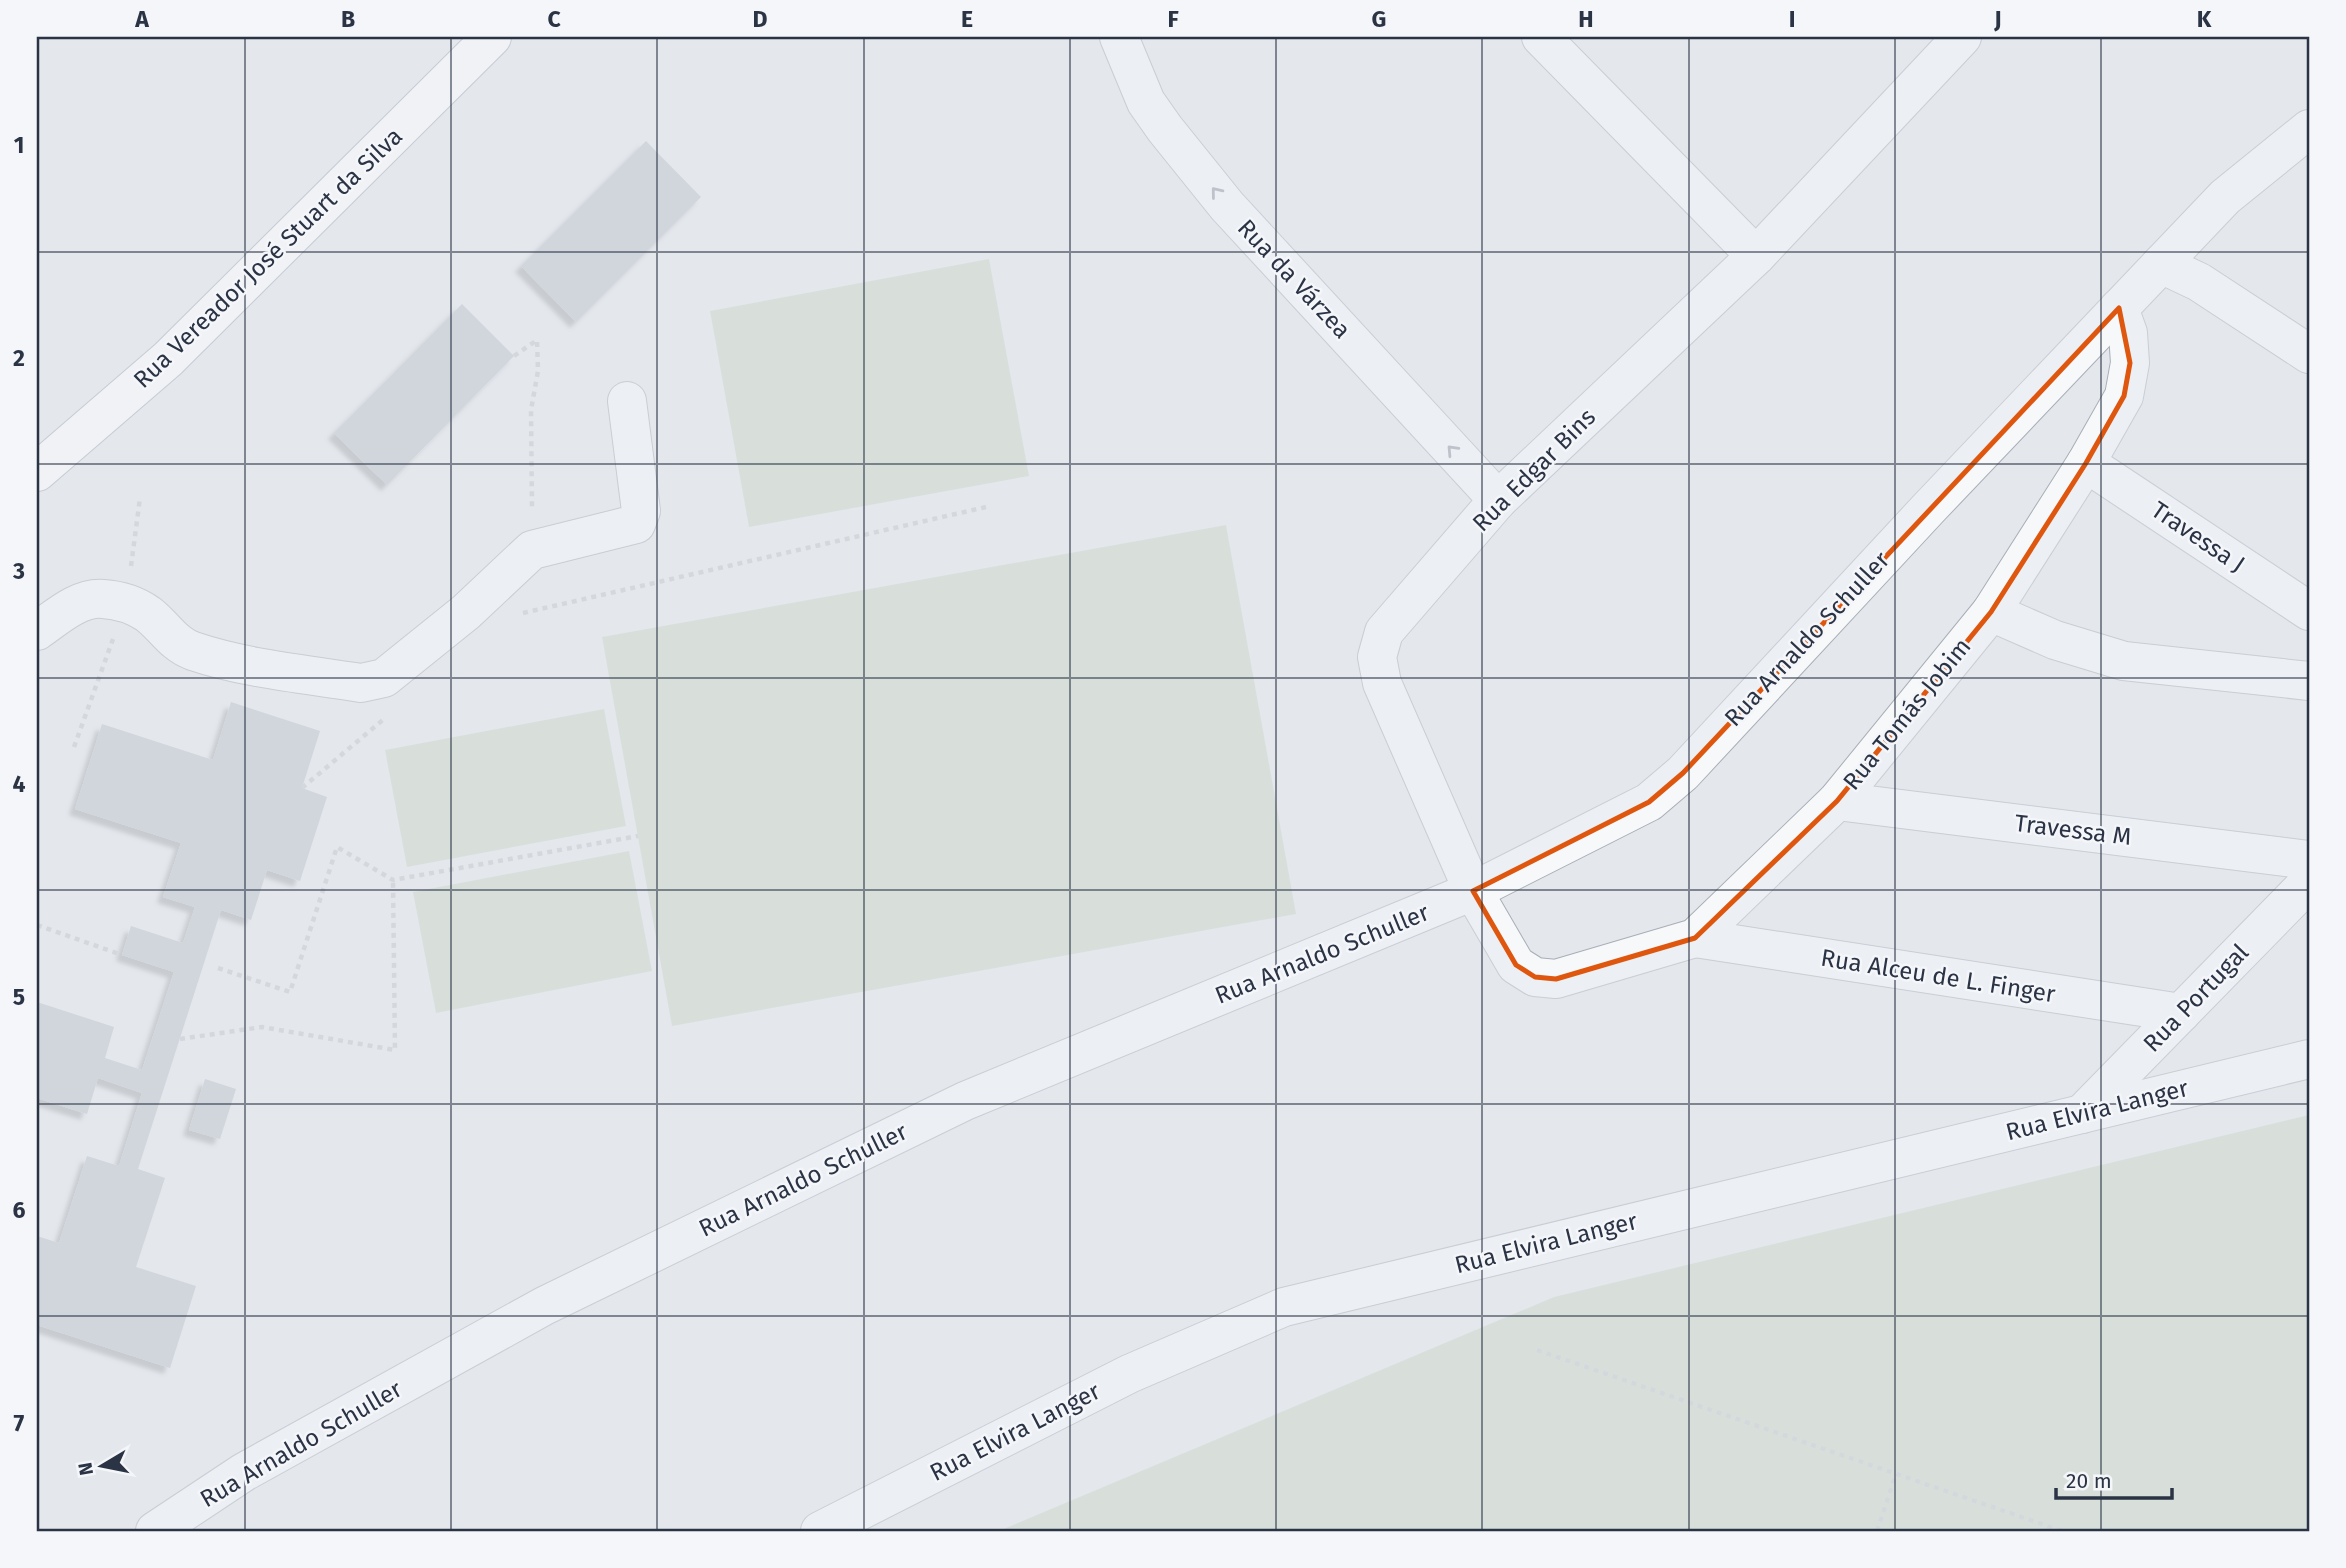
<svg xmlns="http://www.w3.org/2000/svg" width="2346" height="1568" viewBox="0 0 2346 1568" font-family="'Fira Sans',sans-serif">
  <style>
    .green { fill: #c9d6c5 }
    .building { fill: #bbc0ca; filter: url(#shadow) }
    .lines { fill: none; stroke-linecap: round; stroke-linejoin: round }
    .minor-casing { stroke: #a9aeb7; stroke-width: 40 }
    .major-casing { stroke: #a3abb8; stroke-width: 40 }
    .path { stroke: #c2c5cb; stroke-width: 4.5; stroke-dasharray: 5 5; stroke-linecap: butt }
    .minor { stroke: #f7f8fa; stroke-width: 38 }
    .major { stroke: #fff; stroke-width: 38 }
    .oneway { stroke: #9196a0 }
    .marked { fill: none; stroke: #df570f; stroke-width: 5; stroke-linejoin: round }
    .grid { fill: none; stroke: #2b3445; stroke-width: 2; stroke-opacity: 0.55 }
    .labels { text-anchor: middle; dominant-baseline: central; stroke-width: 5; stroke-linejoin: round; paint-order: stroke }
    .street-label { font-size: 24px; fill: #2b3445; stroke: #f4f6f9 }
    .neatline { fill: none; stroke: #2b3445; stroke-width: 2.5 }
    .grid-label { font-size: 23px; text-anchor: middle; font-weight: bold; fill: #2b3445 }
  </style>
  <defs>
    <filter id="shadow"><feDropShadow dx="-6" dy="6" stdDeviation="2" flood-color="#0004"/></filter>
  </defs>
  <rect width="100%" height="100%" fill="#e4e7ec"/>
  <g class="green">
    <polygon points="989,259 1029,476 749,527 710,311"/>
    <polygon points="1226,525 1296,914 672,1026 602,637"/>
    <polygon points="604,709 626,826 407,867 385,750"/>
    <polygon points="629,851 652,971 436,1013 413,892"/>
    <polygon points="2309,1115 2309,1531 999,1531 1554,1297"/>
  </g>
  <g class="building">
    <polygon points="646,141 701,197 576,322 521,266"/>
    <polygon points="462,304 514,356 387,485 334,433"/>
    <polygon points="231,702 320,731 302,788 327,797 300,881 267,870 251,920 221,910 138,1169 165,1178 136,1267 196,1286 170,1368 37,1325 37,1236 59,1243 87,1156 119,1166 142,1093 98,1078 87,1114 37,1098 37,1002 114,1027 105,1058 142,1070 174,972 122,955 131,926 183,943 195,907 163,897 181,843 75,809 102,724 213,760"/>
    <polygon points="205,1079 236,1089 220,1139 189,1130"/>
  </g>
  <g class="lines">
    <g class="minor-casing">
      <g id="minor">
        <polyline points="1119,37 1146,102 1165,129 1227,206 1498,500"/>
        <polyline points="1541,37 1756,256"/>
        <polyline points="1962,37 1756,256 1498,500 1384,632 1377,657 1382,683 1473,891 1516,965 1535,977 1556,979 1695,938 1837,801 1991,612 2086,463 2124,396 2130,363 2128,333 2119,308"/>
        <polyline points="2161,264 2199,282 2309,354"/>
        <polyline points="2086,463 2309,611"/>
        <polyline points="1991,612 2055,640 2124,661 2309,681"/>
        <path d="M37 631C56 618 78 597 103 599 119 600 135 605 148 614 164 626 173 644 193 651 246 669 306 674 361 683L384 678 466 612 532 550 636 524 641 511 627 401"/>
        <polyline points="1837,801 2309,860"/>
        <polyline points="1695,938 2181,1013"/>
        <polyline points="2082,1114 2309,882"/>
        <polyline points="155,1531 244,1472 544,1306 965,1101 1473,891 1649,802 1683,773 1928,509 2225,197 2309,129"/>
        <polyline points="820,1531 1129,1374 1284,1307 2309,1059"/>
      </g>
    </g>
    <g class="major-casing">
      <polyline id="major" points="37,472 168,359 492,37"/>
    </g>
    <g class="path">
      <polyline points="514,356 537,340 538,371 531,410 532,509"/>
      <polyline points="131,566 140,498"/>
      <polyline points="523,613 986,507"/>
      <polyline points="74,747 113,639"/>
      <polyline points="302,788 384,719"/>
      <polyline points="37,925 122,955"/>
      <polyline points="218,968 290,992 337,847 393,880 638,836"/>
      <polyline points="180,1039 262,1027 395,1050 393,880"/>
      <polyline points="1537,1350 2062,1531"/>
      <polyline points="1877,1531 1896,1474"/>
    </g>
    <use href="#minor" class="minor"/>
    <use href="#major" class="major"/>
  </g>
  <defs><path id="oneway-chevron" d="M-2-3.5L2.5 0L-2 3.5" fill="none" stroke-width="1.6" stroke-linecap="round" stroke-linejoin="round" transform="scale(1.75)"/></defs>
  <g class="oneway">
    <use href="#oneway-chevron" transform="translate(1216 192) rotate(-129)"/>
    <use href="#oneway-chevron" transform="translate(1452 450) rotate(-133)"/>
  </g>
  <path d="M0 0H2346V1568H0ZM2119 308 2130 363 2124 396 2086 463 1991 612 1837 801 1695 938 1556 979 1535 977 1516 965 1473 891 1649 802 1683 773Z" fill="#e4e7ec" fill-opacity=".55" fill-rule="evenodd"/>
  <path class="marked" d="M2119 308 2130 363 2124 396 2086 463 1991 612 1837 801 1695 938 1556 979 1535 977 1516 965 1473 891 1649 802 1683 773Z"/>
  <path class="grid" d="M245 37V1531M451 37V1531M657 37V1531M864 37V1531M1070 37V1531M1276 37V1531M1482 37V1531M1689 37V1531M1895 37V1531M2101 37V1531M37 252H2309M37 464H2309M37 678H2309M37 890H2309M37 1104H2309M37 1316H2309"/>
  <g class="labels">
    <g class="street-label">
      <text transform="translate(268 258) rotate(-44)">Rua Vereador José Stuart da Silva</text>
      <text transform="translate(1294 279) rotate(47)">Rua da Várzea</text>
      <text transform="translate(1534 470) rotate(-45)">Rua Edgar Bins</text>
      <text transform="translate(2198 537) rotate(34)">Travessa J</text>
      <text transform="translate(1807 639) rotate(-47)">Rua Arnaldo Schuller</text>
      <text transform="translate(1907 714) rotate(-51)">Rua Tomás Jobim</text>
      <text transform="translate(2073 830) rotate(7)">Travessa M</text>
      <text transform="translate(1322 954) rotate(-22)">Rua Arnaldo Schuller</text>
      <text transform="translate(1938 976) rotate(9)">Rua Alceu de L. Finger</text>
      <text transform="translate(2196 998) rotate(-46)">Rua Portugal</text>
      <text transform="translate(2097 1110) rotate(-14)">Rua Elvira Langer</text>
      <text transform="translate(803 1180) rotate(-26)">Rua Arnaldo Schuller</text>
      <text transform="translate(1546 1243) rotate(-14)">Rua Elvira Langer</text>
      <text transform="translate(1015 1432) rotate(-27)">Rua Elvira Langer</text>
      <text transform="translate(301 1444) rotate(-30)">Rua Arnaldo Schuller</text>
    </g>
  </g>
  <rect width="2346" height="1568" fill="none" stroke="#f4f6f9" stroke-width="77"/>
  <g transform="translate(102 1466) rotate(260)" stroke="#f4f6f9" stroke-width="5" paint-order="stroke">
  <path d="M0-5L12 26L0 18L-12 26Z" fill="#2b3445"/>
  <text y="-10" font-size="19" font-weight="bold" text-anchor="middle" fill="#2b3445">N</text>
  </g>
  <path d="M2056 1488v10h116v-10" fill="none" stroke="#2b3445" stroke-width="3.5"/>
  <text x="2066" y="1488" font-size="21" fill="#2b3445" stroke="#f4f6f9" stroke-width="5" paint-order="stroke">20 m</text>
  <rect x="38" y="38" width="2270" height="1492" class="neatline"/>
  <g class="grid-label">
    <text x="142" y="27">A</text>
    <text x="348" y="27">B</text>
    <text x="554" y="27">C</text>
    <text x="760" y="27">D</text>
    <text x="967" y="27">E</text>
    <text x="1173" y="27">F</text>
    <text x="1379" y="27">G</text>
    <text x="1586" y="27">H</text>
    <text x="1792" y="27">I</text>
    <text x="1998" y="27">J</text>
    <text x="2204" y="27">K</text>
    <text x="19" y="153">1</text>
    <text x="19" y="366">2</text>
    <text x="19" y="579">3</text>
    <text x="19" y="792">4</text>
    <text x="19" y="1005">5</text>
    <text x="19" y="1218">6</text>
    <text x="19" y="1431">7</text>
  </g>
</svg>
